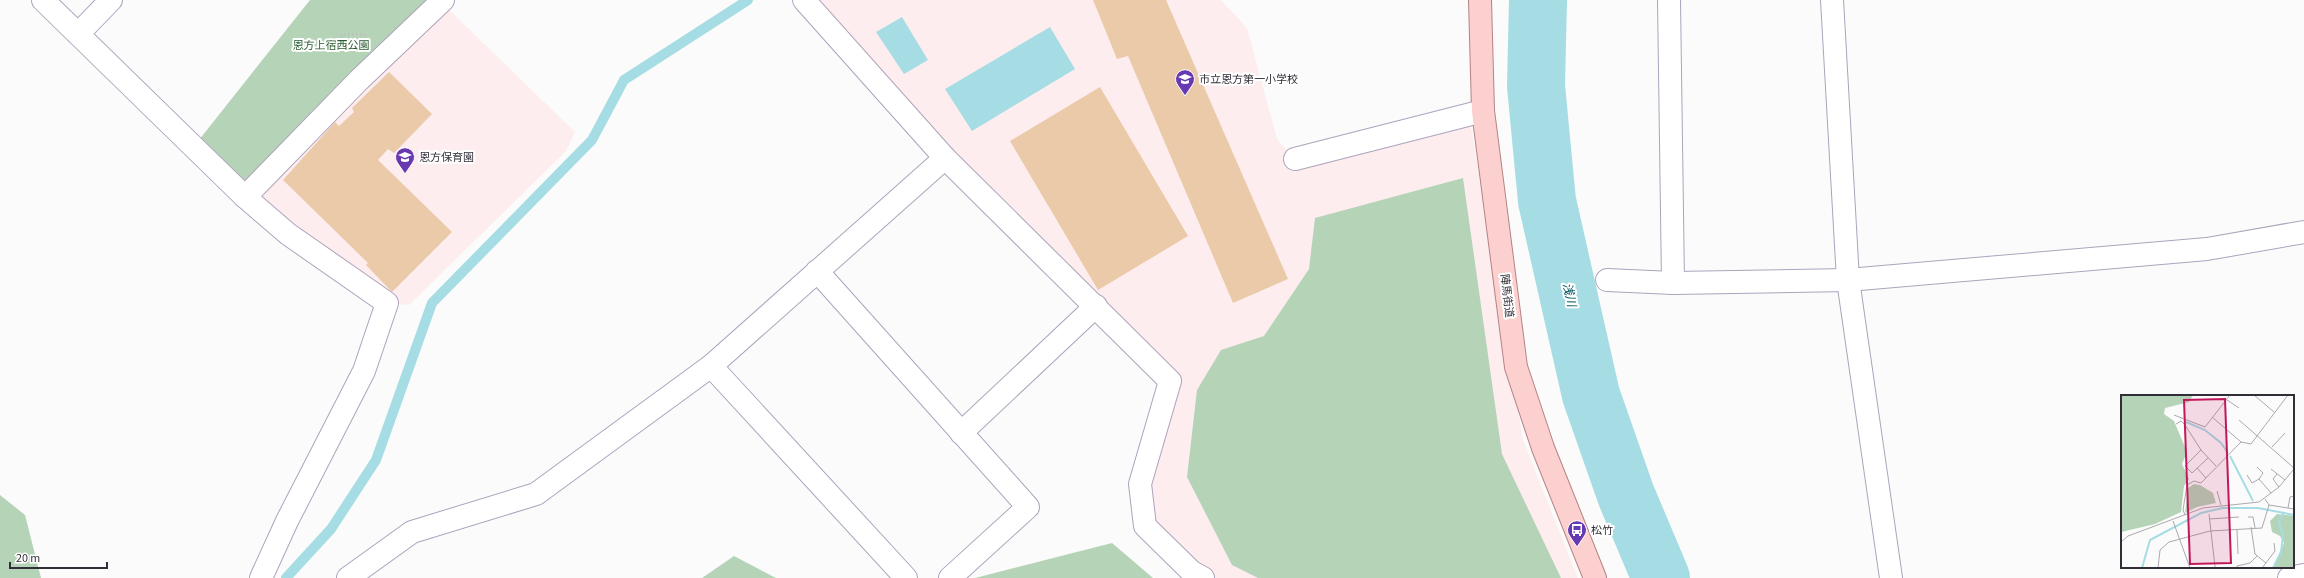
<svg xmlns="http://www.w3.org/2000/svg" width="2304" height="578" viewBox="0 0 2304 578" font-family="'Source Sans 3','Noto Sans JP',sans-serif">
  <style>
    .education { fill: #fdedef }
    .green { fill: #b5d3b7 }
    .water { fill: #a6dde4 }
    .lines { fill: none; stroke-linecap: round; stroke-linejoin: round }
    .stream { stroke: #a6dde4; stroke-width: 10 }
    .river { stroke: #a6dde4; stroke-width: 58 }
    .building { fill: #ebcaaa }
    .minor-casing { stroke: #ada3bc; stroke-width: 24 }
    .major-casing { stroke: #b48285; stroke-width: 24 }
    .path { stroke: #b9b8bb; stroke-width: 2.5; stroke-dasharray: 1 3; stroke-linecap: butt }
    .minor { stroke: #fff; stroke-width: 22 }
    .major { stroke: #fcd0ce; stroke-width: 22 }
    .labels { text-anchor: middle; dominant-baseline: central; stroke-width: 4; stroke-linejoin: round; paint-order: stroke }
    .park-label { font-size: 11px; fill: #28592f; stroke: #fff }
    .poi-label { font-size: 11px; fill: #322e38; stroke: #fff; text-anchor: start }
    .street-label { font-size: 11px; fill: #322e38; stroke: #fff }
    .water-label { font-size: 12px; font-style: italic; fill: #00535b; stroke: #fff }
    .inset-river { fill: none; stroke: #a6dde4; stroke-width: 2 }
    .inset-road { fill: none; stroke: #aba9ad; stroke-width: 1 }
    .view { fill: #c2185b; fill-opacity: 0.15; stroke: #c2185b; stroke-width: 2 }
    .inset-edge { fill: none; stroke: #322e38; stroke-width: 2 }
  </style>
  <rect width="100%" height="100%" fill="#fbfbfb"/>
  <g class="education">
    <polygon points="804,0 1221,0 1247,28 1277,139 1295,159 1469,114 1523,440 1578,578 1203,578 1145,526 1140,484 1170,381"/>
    <polygon points="441,2 575,132 566,151 409,305 387,303 245,197"/>
  </g>
  <g class="green">
    <polygon points="310,0 438,0 245,197 195,145"/>
    <polygon points="1463,178 1502,454 1561,578 1258,578 1232,565 1187,477 1197,390 1221,350 1264,336 1309,269 1315,218"/>
    <polygon points="0,495 25,515 41,578 0,578"/>
    <polygon points="1112,543 1153,578 975,578"/>
    <polygon points="734,556 776,578 702,578"/>
  </g>
  <g class="water">
    <polygon points="902,17 928,60 904,74 876,32"/>
    <polygon points="1050,27 1075,69 972,131 945,89"/>
  </g>
  <g class="lines">
    <polyline class="stream" points="286,578 331,529 376,460 432,303 592,140 624,80 748,0"/>
    <polyline class="river" points="1538,0 1536,86 1547,201 1591,395 1626,495 1661,578"/>
  </g>
  <g class="building">
    <polygon points="1093,0 1166,0 1288,279 1233,303 1128,56 1117,59"/>
    <polygon points="389,72 432,114 394,153 388,149 378,160 452,232 392,292 366,265 368,263 283,180 335,122 339,126 354,112 352,108"/>
    <polygon points="1100,87 1188,236 1098,290 1010,141"/>
  </g>
  <g class="lines">
    <g class="minor-casing">
      <g id="minor">
        <polyline points="43,0 245,197 288,234 387,303 364,371 287,521 261,578"/>
        <polyline points="804,0 945,158 1170,381 1140,484 1145,526 1192,572 1203,578"/>
        <polyline points="1669,0 1673,283"/>
        <polyline points="1832,0 1848,280 1891,578"/>
        <polyline points="78,34 111,0"/>
        <polyline points="1295,159 1483,111"/>
        <polyline points="245,197 359,80 443,0"/>
        <polyline points="817,271 1028,507 950,578"/>
        <polyline points="1607,280 1673,283 1848,280 2207,249 2304,232"/>
        <polyline points="961,433 1096,306"/>
        <polyline points="348,578 412,532 536,494 711,366"/>
        <polyline points="906,578 711,366 945,158"/>
        <polyline points="2289,578 2304,575"/>
      </g>
    </g>
    <g class="major-casing">
      <polyline id="major" points="1480,0 1483,111 1516,367 1543,448 1595,578"/>
    </g>
    <polyline class="path" points="329,52 343,34 366,35"/>
    <use href="#minor" class="minor"/>
    <use href="#major" class="major"/>
  </g>
  <defs>
    <g id="school-pin" transform="scale(1)"><path d="M0 17L-7.5 6A9.5 9.5 0 1 1 7.5 6Z" fill="#683ab2" stroke="#fff"/><path d="M0-5L7-2L0 1L-7-2ZM-4 1L0 2.5L4 1V4Q0 6-4 4Z" fill="#fff"/></g>
    <g id="bus-pin" transform="scale(1)"><path d="M0 17L-7.5 6A9.5 9.5 0 1 1 7.5 6Z" fill="#683ab2" stroke="#fff"/><path d="M-5-6H5V4H4V6H2V4H-2V6H-4V4H-5ZM-3.5-4V0h7V-4ZM-3.5 1.2v1.5H-2V1.2ZM2 1.2v1.5H3.5V1.2Z" fill="#fff"/></g>
  </defs>
  <g fill-rule="evenodd">
    <use href="#school-pin" x="1185" y="79"/>
    <use href="#school-pin" x="405" y="157"/>
    <use href="#bus-pin" x="1577" y="530"/>
  </g>
  <g class="labels">
    <g class="park-label">
      <text x="331" y="45">恩方上宿西公園</text>
    </g>
    <g class="poi-label">
      <text x="1199" y="79">市立恩方第一小学校</text>
      <text x="419" y="157">恩方保育園</text>
      <text x="1591" y="530">松竹</text>
    </g>
    <g class="street-label">
      <text transform="translate(1507 296) rotate(83)">陣馬街道</text>
    </g>
    <g class="water-label">
      <text transform="translate(1569 295) rotate(77)">浅川</text>
    </g>
  </g>
  <g transform="translate(2121 395)">
    <rect width="173" height="173" fill="#fbfbfb"/>
    <path d="M0 0H72L68 7 44 13 43 19 53 26 66 57 61 69 68 84 63 91 60 117 34 129 0 137ZM73 89 79 90 92 98 95 108 76 112 64 118 67 93ZM156 119 173 121V173H152L163 148 159 141 151 137 149 126Z" fill="#b5d3b7"/>
    <path class="inset-river" d="M65 27 84 35 100 48 107 58M109 61 132 106M21 173 29 145 80 118 102 113H137L173 120M152 173 160 157 162 140 158 127 163 117"/>
    <path class="inset-road" d="M133 0 153 17M106 5 118 13M53 20 84 32 109 0M91 22 120 47 130 49 167 0M118 25 173 73M55 29 60 26 64 30 80 55M151 52 164 38M87 63 71 78 64 71 80 55 95 71M136 72 142 78 138 84 150 98M76 73 85 83M150 74 164 85M156 79 152 84 158 92M126 80 131 88 138 84M96 96 100 110M144 104 148 110 173 114M167 113 169 102 173 101M88 119 94 172M64 120 62 115 66 90 73 86 80 88 120 47M127 122H132L134 133M88 124 118 122M52 126 69 173M130 132 134 159 145 168M116 135 117 159M0 147 7 141 82 113 138 107 158 92 173 74M37 173 39 155 48 147 89 136 141 133 148 110M116 173V171L129 168 136 161M141 173 154 156 153 148"/>
    <path class="view" d="M104 4 110 168 69 169 63 5Z"/>
    <rect width="173" height="173" class="inset-edge"/>
  </g>
  <path d="M10 562v6h97v-6" fill="none" stroke="#322e38" stroke-width="2"/>
  <text x="16" y="562" font-size="12" fill="#322e38" stroke="#ffffff" stroke-width="3" paint-order="stroke">20 m</text>
</svg>
